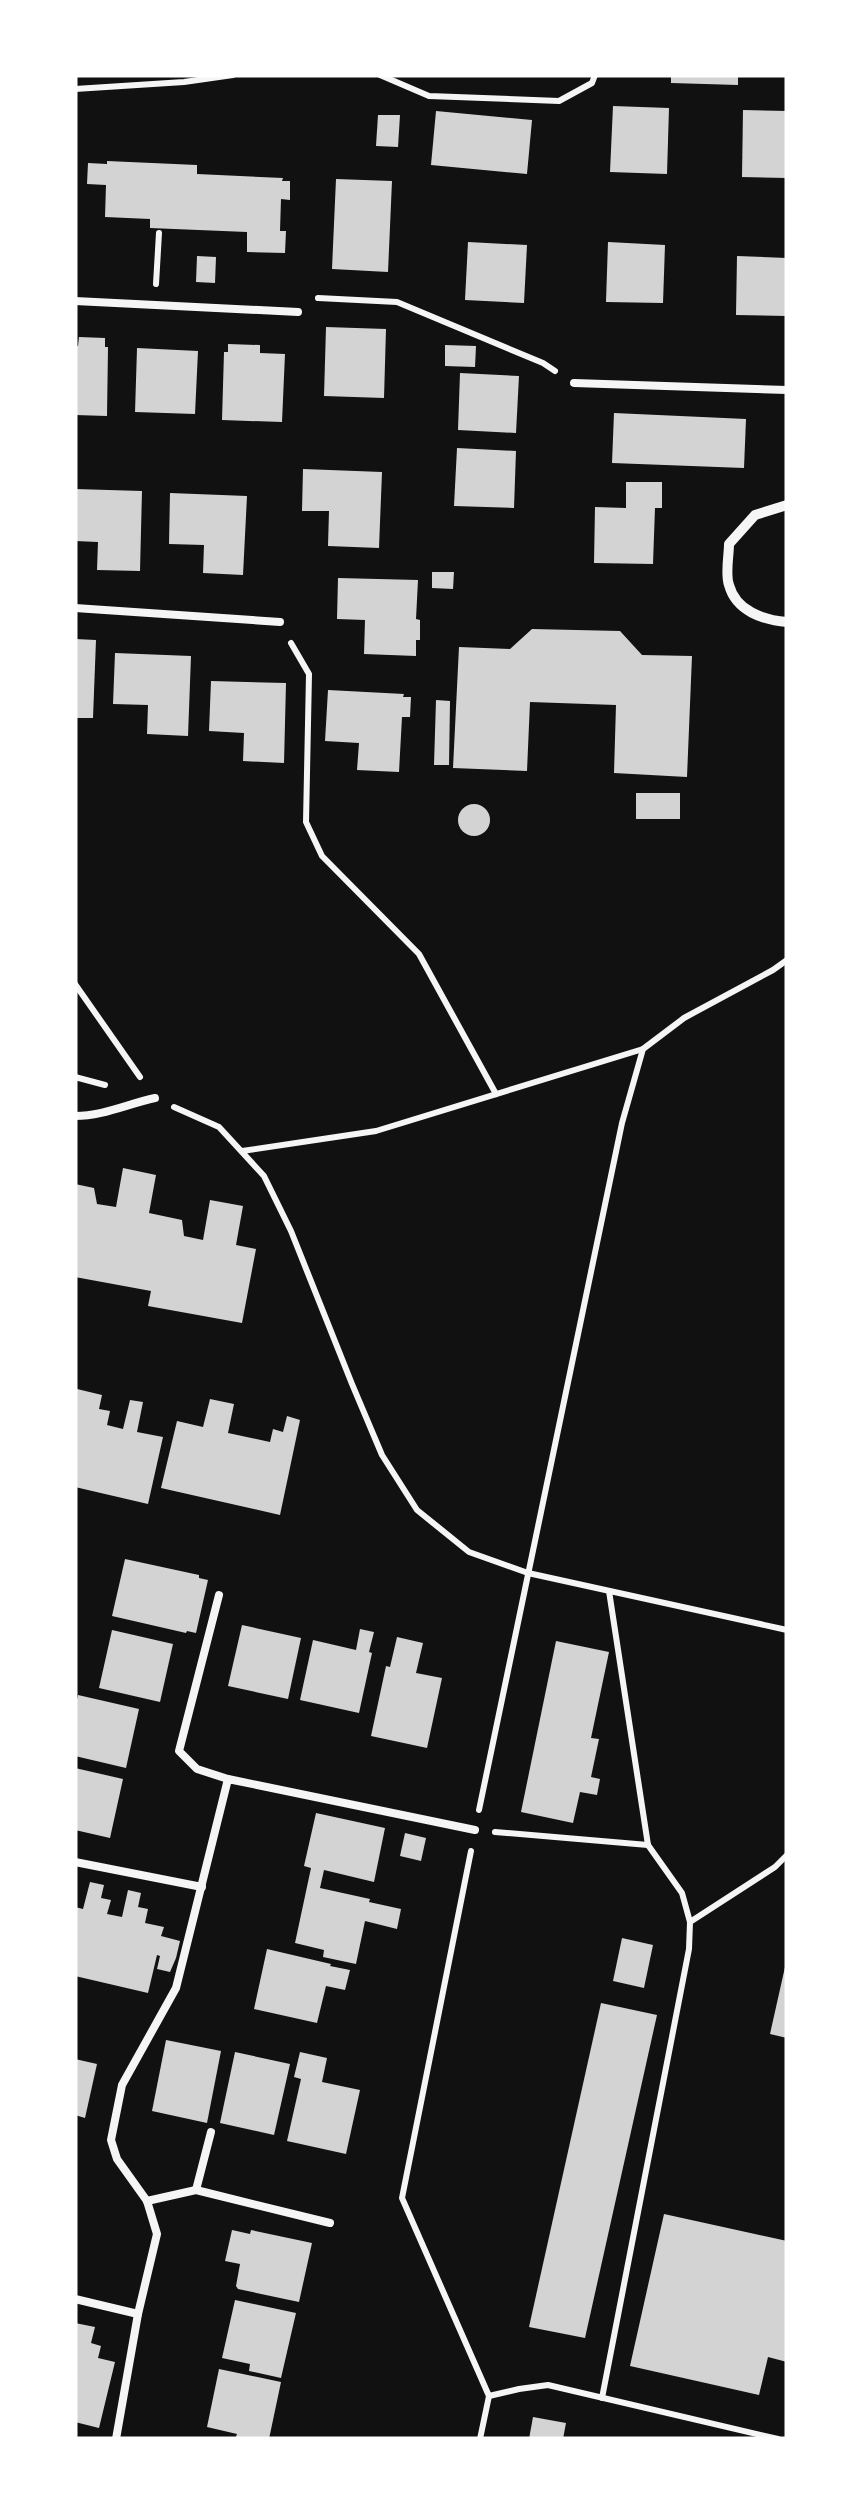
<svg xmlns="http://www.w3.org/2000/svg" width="862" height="2514" viewBox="0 0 862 2514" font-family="Literata,serif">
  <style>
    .building { fill: #d3d3d3 }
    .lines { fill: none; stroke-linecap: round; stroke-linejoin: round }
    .path { stroke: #f5f5f5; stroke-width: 6 }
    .service { stroke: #f5f5f5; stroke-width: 8 }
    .minor { stroke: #f5f5f5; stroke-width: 10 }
  </style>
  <rect width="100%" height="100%" fill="#111"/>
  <g class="building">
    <polygon points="671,75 738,75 738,85 671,83"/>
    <polygon points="613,106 669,108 667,174 610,172"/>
    <polygon points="743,110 787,111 787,178 742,177"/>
    <polygon points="436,111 532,120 527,174 431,165"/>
    <polygon points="378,115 400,115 398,147 376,146"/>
    <polygon points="107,161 197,165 197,174 283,178 282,181 290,181 290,200 281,199 280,231 286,231 285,253 247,252 247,232 150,228 150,219 105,217 106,185 87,184 88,163 107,164"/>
    <polygon points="336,179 392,181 388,272 332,269"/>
    <polygon points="468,242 527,245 524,303 465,300"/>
    <polygon points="608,242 665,245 663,303 606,302"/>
    <polygon points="197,256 216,257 215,283 196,282"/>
    <polygon points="737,256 787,258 787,316 736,315"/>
    <polygon points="326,327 386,329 384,398 324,396"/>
    <polygon points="79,337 105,338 105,347 108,347 107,416 75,415 75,346 78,346"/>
    <polygon points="228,344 260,345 260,353 285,354 282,422 222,420 224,352 228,352"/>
    <polygon points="445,345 476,346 475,367 445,366"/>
    <polygon points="137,348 198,351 195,414 135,412"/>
    <polygon points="460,373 519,376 516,433 458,430"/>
    <polygon points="614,413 746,419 744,468 612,463"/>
    <polygon points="457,448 516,451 514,508 454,506"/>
    <polygon points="303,469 382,472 379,548 328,546 329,511 302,511"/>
    <polygon points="626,482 662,482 662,508 655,508 653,564 594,563 595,507 626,508"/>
    <polygon points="75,489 142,491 140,571 97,570 98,542 75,541"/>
    <polygon points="170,493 247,496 243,575 203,573 204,545 169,544"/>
    <polygon points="432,572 454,572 453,589 432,588"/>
    <polygon points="338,578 418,580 416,619 420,620 420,640 416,640 416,656 364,654 365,620 337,619"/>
    <polygon points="532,629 620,631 642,655 692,656 687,777 614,773 616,705 530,702 527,771 453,768 459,647 510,649"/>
    <polygon points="75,639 96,640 93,718 75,718"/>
    <polygon points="115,653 191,656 188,736 147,734 148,705 113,704"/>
    <polygon points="211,681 286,683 284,763 243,761 244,733 209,731"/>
    <polygon points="328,690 404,694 403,697 411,697 410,717 402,717 399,772 357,770 359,743 325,741"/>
    <polygon points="436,700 450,701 449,765 434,765"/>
    <rect x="636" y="793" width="44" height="26"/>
    <circle cx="474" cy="820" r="16"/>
    <polygon points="123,1168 156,1175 149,1213 182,1220 184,1236 203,1240 210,1200 243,1206 236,1245 256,1249 242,1323 148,1306 151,1291 75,1277 75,1184 94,1188 97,1204 116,1207"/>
    <polygon points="77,1389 102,1395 99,1409 110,1411 107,1425 123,1429 130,1400 143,1402 137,1432 163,1437 148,1504 75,1487 75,1399"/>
    <polygon points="210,1399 234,1404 228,1433 270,1442 273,1429 283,1432 287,1416 300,1420 280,1515 161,1488 177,1421 203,1427"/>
    <polygon points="125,1559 199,1575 199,1578 208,1580 196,1633 187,1631 186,1633 112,1616"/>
    <polygon points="242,1625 301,1638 288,1699 228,1686"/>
    <polygon points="360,1629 374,1632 369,1652 372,1653 359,1713 300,1700 313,1640 356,1650"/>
    <polygon points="112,1630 173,1644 160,1702 99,1688"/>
    <polygon points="397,1637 423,1643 416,1673 442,1678 427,1748 371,1736 386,1666 390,1667"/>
    <polygon points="556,1641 609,1652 591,1738 599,1739 591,1777 600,1779 597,1795 580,1792 573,1823 521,1812"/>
    <polygon points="78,1695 139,1709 126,1768 75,1756 75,1709"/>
    <polygon points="75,1768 123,1779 110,1838 75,1830"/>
    <polygon points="316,1813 385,1828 374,1882 324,1870 320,1888 370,1899 369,1902 401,1909 397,1929 365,1921 356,1964 323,1957 324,1950 295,1943 311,1868 304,1866"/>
    <polygon points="405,1833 426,1838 421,1861 400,1856"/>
    <polygon points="90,1882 104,1885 101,1898 111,1900 107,1914 122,1917 128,1890 141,1893 138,1907 148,1909 145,1923 164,1927 161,1936 180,1941 176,1958 170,1972 157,1969 160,1956 157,1955 148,1993 75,1976 75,1907 83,1909"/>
    <polygon points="622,1938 653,1945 644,1988 613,1981"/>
    <polygon points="267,1949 331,1964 330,1966 350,1970 345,1990 326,1986 317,2023 254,2009"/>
    <polygon points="785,1967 787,1967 787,2038 770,2034"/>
    <polygon points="601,2003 657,2015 585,2338 529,2327"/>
    <polygon points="166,2040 221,2051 207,2123 152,2111"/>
    <polygon points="235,2052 290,2064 274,2135 220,2123"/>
    <polygon points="300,2052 327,2058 322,2082 360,2090 346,2154 287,2141 301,2079 294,2077"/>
    <polygon points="75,2059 97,2064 85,2118 75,2115"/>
    <polygon points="664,2214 787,2241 785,2279 787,2279 787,2362 768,2357 759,2395 630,2366"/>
    <polygon points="232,2230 250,2234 251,2230 312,2243 299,2302 238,2289 236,2286 240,2264 225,2261"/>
    <polygon points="235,2300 296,2313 281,2378 249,2371 250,2364 222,2358"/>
    <polygon points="75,2323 95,2327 91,2343 101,2346 98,2358 115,2362 99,2428 75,2422"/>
    <polygon points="219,2369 281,2382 269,2439 235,2439 237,2434 207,2427"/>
    <polygon points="533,2417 566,2423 563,2439 529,2439"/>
  </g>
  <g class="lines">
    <g class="path">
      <polyline points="380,75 429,96 559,101 592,83 595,75"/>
      <polyline points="75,89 184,82 233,75"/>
      <polyline points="156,284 159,233"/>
      <polyline points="318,298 397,302 543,363 555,371"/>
      <polyline points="291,643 309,674 306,822 322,856 419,954 496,1094"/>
      <polyline points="75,984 140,1077"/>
      <polyline points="75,1077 105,1085"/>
      <polyline points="174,1107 219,1127 264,1176 291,1231 352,1384 382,1455 417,1510 469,1552 528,1573 787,1630"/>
      <polyline points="242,1151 376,1131 643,1049"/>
      <polyline points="479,1810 622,1123 643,1049 684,1018 773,970 787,960"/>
      <polyline points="495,1832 648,1845"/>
      <polyline points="471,1851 402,2198 489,2396 480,2439"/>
      <polyline points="690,1922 775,1867 787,1855"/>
      <polyline points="489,2396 519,2389 548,2385 778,2439"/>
      <polyline points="602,2398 689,1949 690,1922 682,1893 648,1845 609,1591"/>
    </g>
    <g class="service">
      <polyline points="75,301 298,312"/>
      <polyline points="574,383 787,390"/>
      <polyline points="75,608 280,622"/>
      <path d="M75 1116C103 1116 127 1104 155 1098"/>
      <polyline points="219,1595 179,1751 197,1769 228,1779"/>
      <polyline points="75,1862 202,1887"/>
      <polyline points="196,2190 211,2132"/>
      <polyline points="147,2201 196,2190 330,2223"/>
      <polyline points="75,2299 138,2314 157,2234 147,2201 117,2159 111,2140 122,2085 176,1988 228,1779 475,1830"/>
      <polyline points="116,2439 138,2314"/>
    </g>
    <path class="minor" d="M787 505 755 515 729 544C729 556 725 574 729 585 736 611 763 620 787 622"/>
  </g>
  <rect width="862" height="2514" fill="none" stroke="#ffffff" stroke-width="155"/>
</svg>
